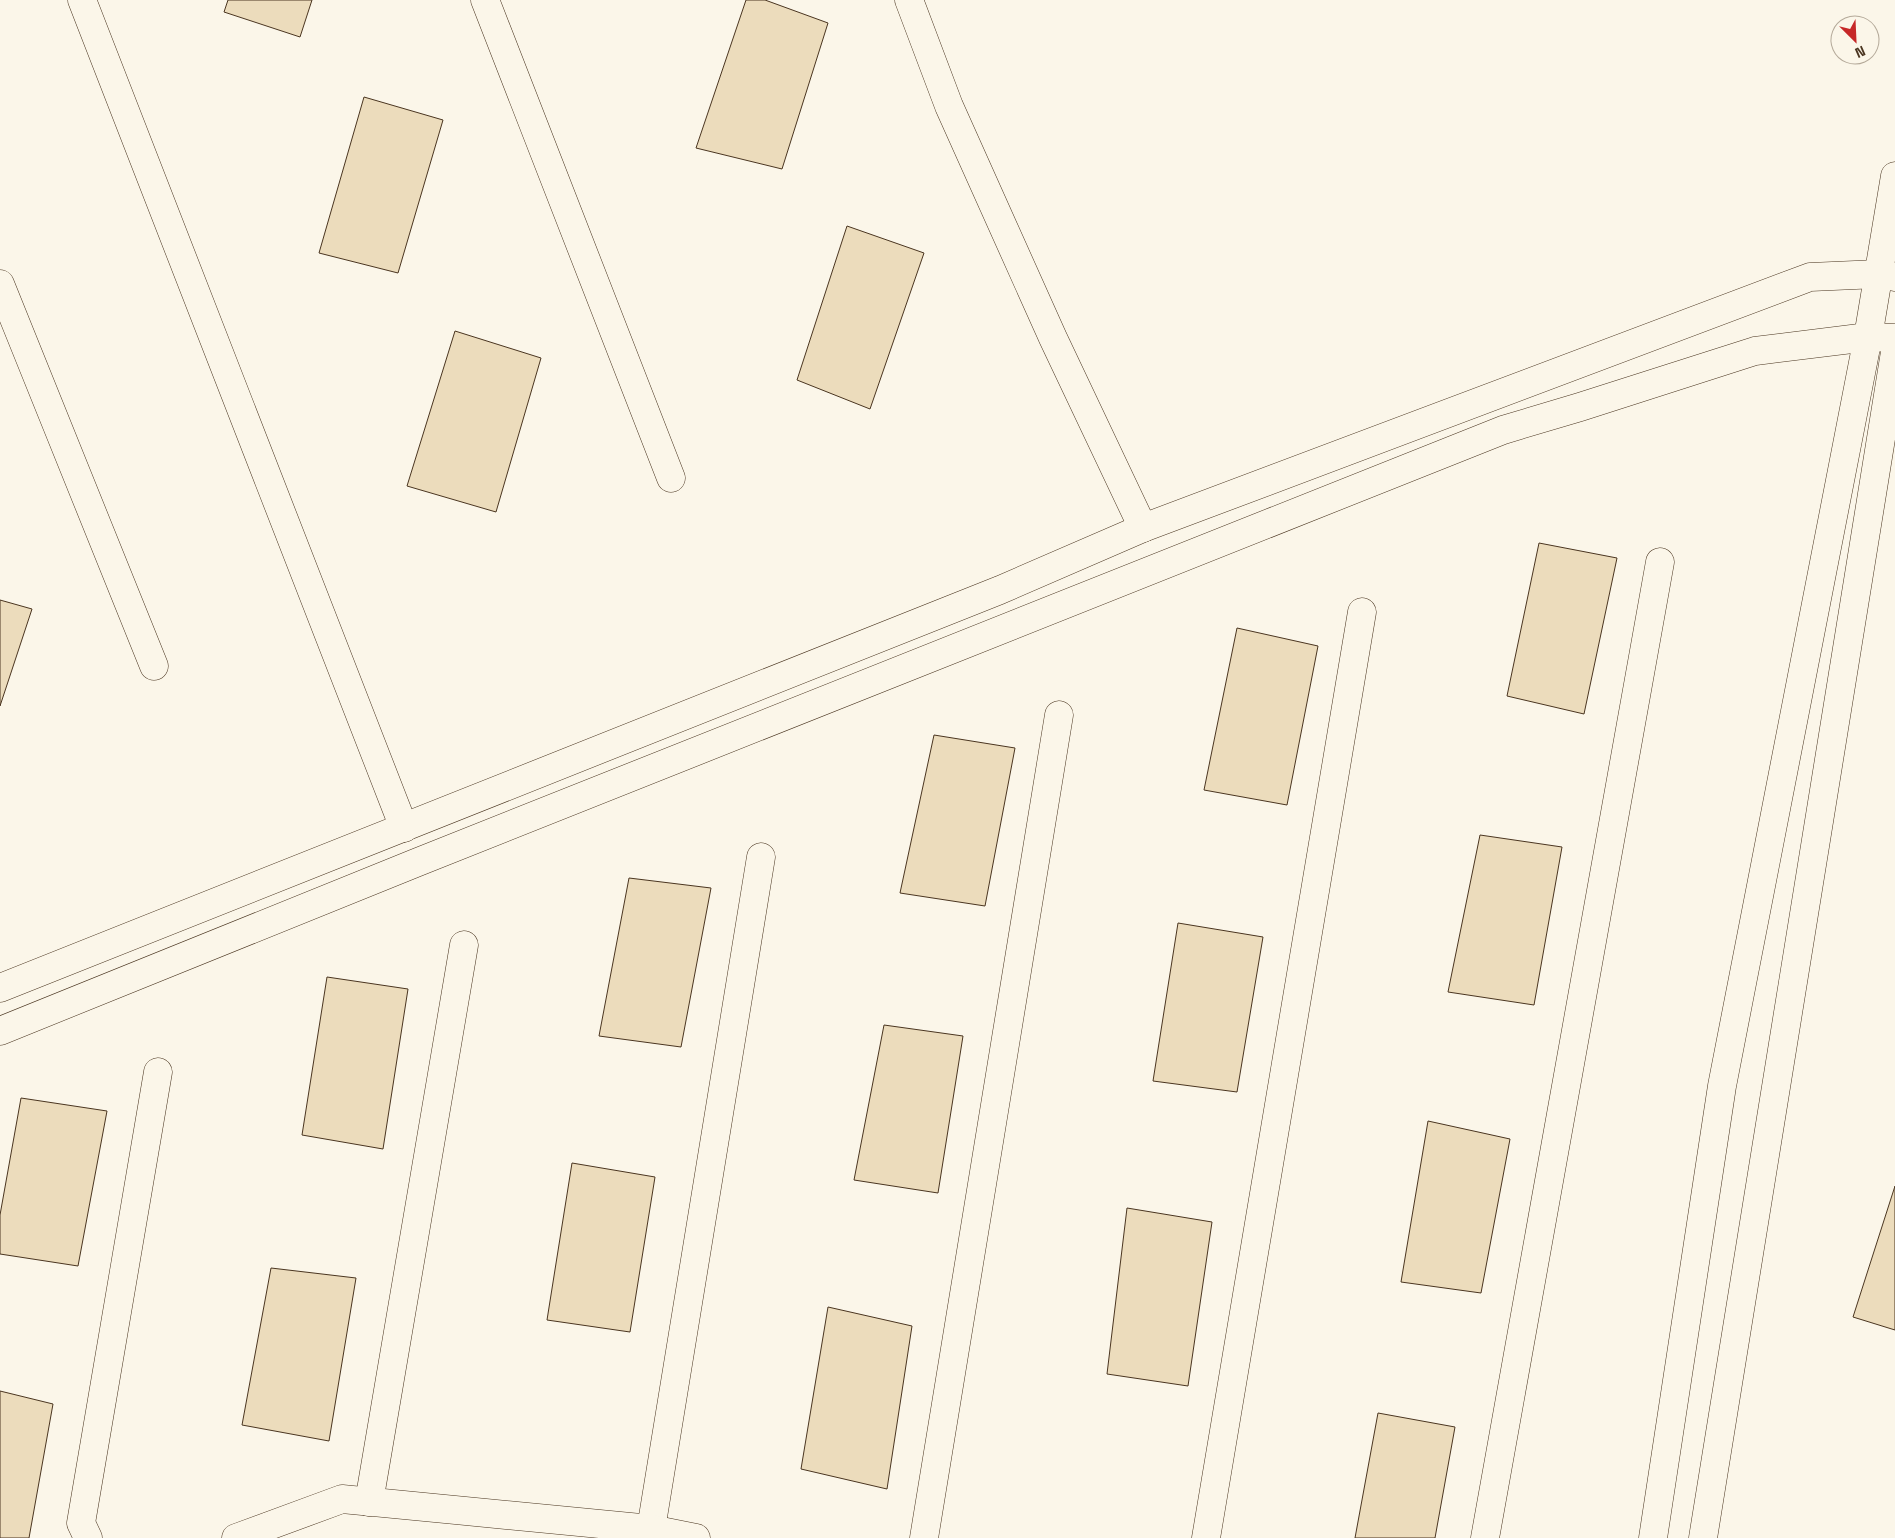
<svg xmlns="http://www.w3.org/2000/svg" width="1895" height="1538" viewBox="0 0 1895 1538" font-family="'Space Grotesk',sans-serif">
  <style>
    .building { fill: #ecdcbc; stroke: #4a3520 }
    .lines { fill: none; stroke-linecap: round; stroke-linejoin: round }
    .minor-casing { stroke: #4a3520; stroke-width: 29 }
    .tertiary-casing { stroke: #4a3520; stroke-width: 29 }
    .minor { stroke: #fbf6e9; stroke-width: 28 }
    .tertiary { stroke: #fbf6e9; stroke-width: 28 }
  </style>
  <rect width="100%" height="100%" fill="#fbf6e9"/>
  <g class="building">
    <polygon points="228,0 312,0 300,37 224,12"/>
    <polygon points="746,0 765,0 828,23 782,169 696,148"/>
    <polygon points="364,97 443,120 398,273 319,253"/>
    <polygon points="847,226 924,253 870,409 797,380"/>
    <polygon points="455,331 541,358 496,512 407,486"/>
    <polygon points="1539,543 1617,558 1584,714 1507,696"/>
    <polygon points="0,600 32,609 0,706"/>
    <polygon points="1237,628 1318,646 1287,805 1204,790"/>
    <polygon points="934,735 1015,748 985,906 900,893"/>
    <polygon points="1480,835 1562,847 1534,1005 1448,992"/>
    <polygon points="629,878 711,888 681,1047 599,1036"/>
    <polygon points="1178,923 1263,937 1237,1092 1153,1081"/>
    <polygon points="327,977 408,989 383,1149 302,1135"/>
    <polygon points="884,1025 963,1036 938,1193 854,1180"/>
    <polygon points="21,1098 107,1111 78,1266 0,1254 0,1215"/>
    <polygon points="1428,1121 1510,1139 1481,1293 1401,1282"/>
    <polygon points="572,1163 655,1177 630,1332 547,1320"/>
    <polygon points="1895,1186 1895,1330 1853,1317"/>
    <polygon points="1127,1208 1212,1222 1188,1386 1107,1374"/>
    <polygon points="271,1268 356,1278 329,1441 242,1425"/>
    <polygon points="828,1307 912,1326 887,1489 801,1469"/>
    <polygon points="0,1391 53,1404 29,1538 0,1538"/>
    <polygon points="1378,1413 1455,1427 1435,1538 1355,1538"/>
  </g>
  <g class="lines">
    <g class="minor-casing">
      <g id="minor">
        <polyline points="82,0 404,828"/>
        <polyline points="485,0 671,478"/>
        <polyline points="909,0 949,106 1053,338 1143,528"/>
        <polyline points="0,284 154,666"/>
        <polyline points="369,1502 464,945"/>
        <polyline points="651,1529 761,857"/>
        <polyline points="88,1538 81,1523 158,1072"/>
        <polyline points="236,1538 342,1499 651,1529 696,1538"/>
        <polyline points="924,1538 1059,715"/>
        <polyline points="1206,1538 1362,612"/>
        <polyline points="1485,1538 1660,562"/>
        <polyline points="1653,1538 1722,1086 1868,337 1895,176"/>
        <polyline points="1703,1538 1895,352"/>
      </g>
    </g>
    <g class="tertiary-casing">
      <g id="tertiary">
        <polyline points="0,988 1000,590 1143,528 1810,277 1878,274 1895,277"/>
        <polyline points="0,1031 418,862 1503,430 1580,407 1755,351 1868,337 1895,338"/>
      </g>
    </g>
    <use href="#minor" class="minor"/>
    <use href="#tertiary" class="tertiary"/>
  </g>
  <g transform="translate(1855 40) rotate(156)"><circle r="24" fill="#fbf6e9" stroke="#b4a999"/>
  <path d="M0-4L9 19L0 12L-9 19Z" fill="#c62828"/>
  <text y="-8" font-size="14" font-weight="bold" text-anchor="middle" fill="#4a3520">N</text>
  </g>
</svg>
